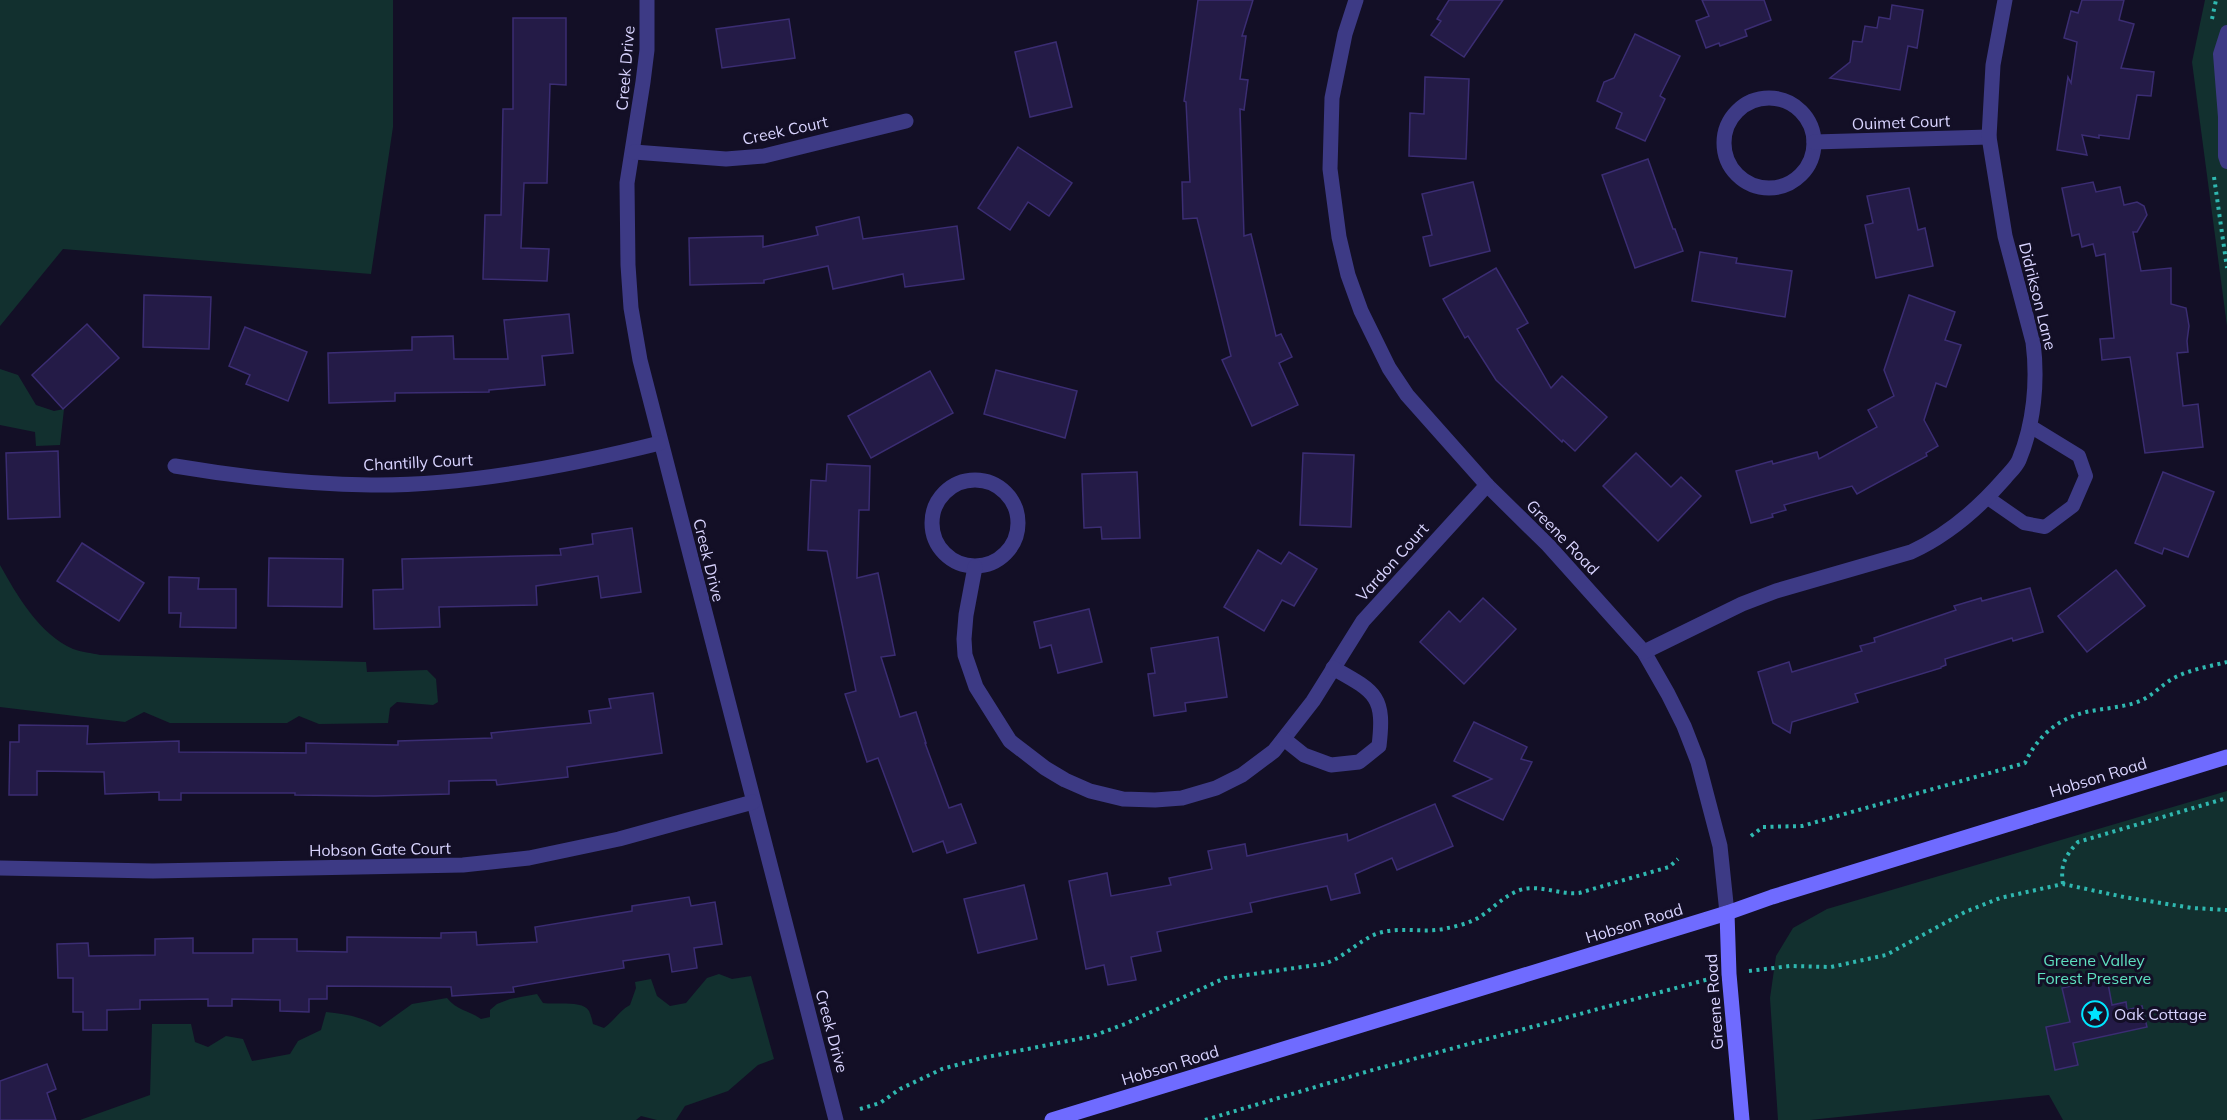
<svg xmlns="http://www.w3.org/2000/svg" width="2227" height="1120" viewBox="0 0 2227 1120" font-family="Mulish,sans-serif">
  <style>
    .green { fill: #12302f }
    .building { fill: #241b47; stroke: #3b2d73; stroke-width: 1.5 }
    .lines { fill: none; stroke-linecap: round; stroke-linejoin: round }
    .path { stroke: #2fb8b0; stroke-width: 4; stroke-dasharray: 3 4.5; stroke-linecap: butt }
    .lane { stroke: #3d3a85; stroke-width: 14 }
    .street { stroke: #3d3a85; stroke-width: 15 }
    .secondary { stroke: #6f6bff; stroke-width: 15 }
    .labels { text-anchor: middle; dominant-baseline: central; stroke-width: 6; stroke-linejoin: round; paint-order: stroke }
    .street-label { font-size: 16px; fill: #d9d4ff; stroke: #130f26 }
    .park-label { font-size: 16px; fill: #5fe0c0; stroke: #130f26 }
    .poi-label { font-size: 16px; fill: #d9d4ff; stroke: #130f26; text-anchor: start }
  </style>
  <rect width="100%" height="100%" fill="#130f26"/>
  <g class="green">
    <polygon points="0,0 393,0 393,127 371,274 63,249 0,326"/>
    <polygon points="2205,0 2227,0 2227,326 2192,62"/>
    <polygon points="0,369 18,375 36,405 54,411 64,409 60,445 36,446 35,432 0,425"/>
    <path d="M0 565C16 594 40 635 73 649 81 652 92 653 100 655L366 662 367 672 427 670 436 679 438 702 433 705 397 702 390 708 388 723 319 724 299 716 287 723H170L144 712 125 722 0 707Z"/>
    <polygon points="2227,791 2227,1120 2063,1120 2049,1095 1810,1120 1778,1120 1770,998 1776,956 1793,928 1827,909"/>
    <path d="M719 974 732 979 751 976 774 1059 758 1065 728 1091 685 1106 676 1120H657L641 1116 636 1120H80L150 1095 152 1024H191L195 1042 208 1047 226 1036 243 1039 252 1061 290 1054 298 1041 321 1030 326 1012C346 1014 362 1017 380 1027L412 1004 447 998C456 1010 470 1011 481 1019L490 1017V1010L497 1004 510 999 537 994 543 1003C555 1005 583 1000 589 1011 591 1015 592 1020 593 1024L604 1028C615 1020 619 1011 630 1005L636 988 635 982 651 979 657 996 670 1006 686 1003 707 978Z"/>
  </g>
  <g class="building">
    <polygon points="1198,0 1253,0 1242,36 1246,36 1240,79 1248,80 1244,110 1240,109 1244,236 1251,234 1276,336 1281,334 1292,357 1279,363 1298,405 1252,426 1222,360 1231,356 1197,218 1183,219 1182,182 1190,182 1186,102 1184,101"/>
    <polygon points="1449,0 1503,0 1464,57 1431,35 1441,21 1437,19"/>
    <polygon points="1702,0 1764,0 1771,20 1745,30 1747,36 1720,46 1719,43 1706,48 1696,21 1709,16"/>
    <polygon points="2082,0 2124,0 2119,20 2134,24 2121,68 2154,72 2151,96 2137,95 2129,139 2099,135 2099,138 2082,135 2087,155 2057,150 2068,77 2071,83 2077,42 2064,38 2071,11 2078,13"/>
    <polygon points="1892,5 1923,10 1917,48 1908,46 1900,90 1830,78 1850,62 1853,41 1862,42 1865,26 1877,28 1879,17 1890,19"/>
    <polygon points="513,18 566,18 566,85 550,84 547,183 524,183 521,248 549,249 547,281 483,279 485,215 501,215 503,109 513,109"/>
    <polygon points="789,19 795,58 722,68 716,29"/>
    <polygon points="1635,34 1680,56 1660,96 1665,99 1645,141 1616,128 1622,113 1597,101 1604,82 1614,78"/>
    <polygon points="1056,42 1072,107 1030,117 1015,52"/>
    <polygon points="1425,77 1469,79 1466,159 1409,156 1410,113 1424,114"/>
    <polygon points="1018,147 1072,183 1049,216 1028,202 1010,230 978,208"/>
    <polygon points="1648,159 1673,229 1675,229 1683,251 1635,268 1602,175"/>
    <polygon points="1473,182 1490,251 1430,266 1423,237 1432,235 1422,194"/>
    <polygon points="2093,182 2096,192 2120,187 2124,205 2137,202 2144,206 2147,215 2137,232 2133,232 2141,271 2171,268 2171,304 2186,308 2189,326 2187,341 2188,352 2177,353 2183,406 2198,404 2203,447 2145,453 2130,357 2102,360 2100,339 2114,338 2105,254 2096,256 2093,244 2082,247 2079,234 2072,236 2062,188"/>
    <polygon points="1909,188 1918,230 1925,228 1933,266 1876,278 1865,225 1873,223 1867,196"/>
    <polygon points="859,217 863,239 957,226 964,279 905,287 903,274 833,289 828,266 764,280 764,283 690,285 689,238 763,236 763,247 818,235 816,227"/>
    <polygon points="1700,252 1737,258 1736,263 1792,271 1785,317 1692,301"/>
    <polygon points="1496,268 1528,323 1517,329 1551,388 1562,376 1607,417 1575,451 1563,440 1562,442 1496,380 1468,336 1465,338 1443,299"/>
    <polygon points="144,295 211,297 209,349 143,347"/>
    <polygon points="1909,295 1955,312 1945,340 1961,345 1946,387 1936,383 1924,420 1938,446 1926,453 1927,456 1857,494 1852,486 1784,505 1786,510 1772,514 1773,517 1751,523 1736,471 1772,461 1773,464 1817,452 1819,459 1877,427 1868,410 1894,396 1884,370"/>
    <polygon points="569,314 573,353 542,356 545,385 489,390 489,392 395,393 395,401 329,403 328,353 412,350 412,337 453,336 454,359 508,359 504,320"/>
    <polygon points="87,324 119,358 63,409 32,375"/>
    <polygon points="245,327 307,352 288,401 246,384 250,375 229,366"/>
    <polygon points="996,370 1077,391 1065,438 984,414"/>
    <polygon points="930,371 953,413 871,458 848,416"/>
    <polygon points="58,451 60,517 8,519 6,453"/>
    <polygon points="1303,453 1354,455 1351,527 1300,525"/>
    <polygon points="1636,453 1671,487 1681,477 1701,496 1658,541 1603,486"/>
    <polygon points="827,464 870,466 869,510 859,510 857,578 878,573 895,655 881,657 900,717 916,712 926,743 925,743 949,808 961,804 976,843 947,853 943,841 913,852 878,758 867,762 845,694 856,691 827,551 808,550 811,480 826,481"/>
    <polygon points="1137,472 1140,538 1102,539 1101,527 1084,528 1082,474"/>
    <polygon points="2163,472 2214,492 2188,557 2164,548 2162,554 2135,543"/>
    <polygon points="632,528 641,592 601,598 598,576 536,586 537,605 439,607 440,627 374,629 373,590 403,589 402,559 561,555 560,549 593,544 592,534"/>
    <polygon points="82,543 144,583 119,621 57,581"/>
    <polygon points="1258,550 1281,564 1289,552 1317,569 1294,606 1282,600 1264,631 1224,607"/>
    <polygon points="269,558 343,559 342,607 268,606"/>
    <polygon points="2116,570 2145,606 2087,652 2058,616"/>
    <polygon points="169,577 199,578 198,589 236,589 236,628 180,627 181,613 169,613"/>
    <polygon points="2030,588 2043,632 2013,641 2012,638 1945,659 1946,665 1941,667 1941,668 1855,694 1858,702 1792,722 1790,733 1773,723 1758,672 1789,662 1792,672 1862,651 1860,646 1875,642 1874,638 1956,610 1954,606 1981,598 1982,601"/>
    <polygon points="1483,598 1516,629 1464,684 1420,642 1449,611 1460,622"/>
    <polygon points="1089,609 1102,662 1058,673 1051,645 1040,648 1034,622"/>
    <polygon points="1218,637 1227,697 1185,703 1186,711 1154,716 1148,674 1155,673 1151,648"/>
    <polygon points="653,693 662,753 567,767 568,777 497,785 496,780 449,781 449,794 375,796 295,795 295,793 181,793 181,800 159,800 159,792 105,794 104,772 37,771 37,795 9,795 10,742 19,742 19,725 88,726 87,744 179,741 179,752 306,753 306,743 398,745 398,741 492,738 491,733 591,723 589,711 611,708 609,699"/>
    <polygon points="1474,722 1527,747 1521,759 1532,762 1503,820 1453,796 1492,779 1454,761"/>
    <polygon points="1435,804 1453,846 1397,870 1392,858 1355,874 1360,893 1331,900 1327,886 1250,903 1252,912 1157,932 1161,951 1131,957 1136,980 1108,985 1104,965 1086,969 1069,881 1107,873 1111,896 1171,885 1169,878 1212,869 1208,851 1245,844 1247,856 1347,834 1348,841"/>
    <polygon points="1024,885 1037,939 978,953 964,899"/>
    <polygon points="689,897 691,906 715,902 722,944 694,948 697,968 672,972 669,954 623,961 624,968 513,987 514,992 452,996 451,987 327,986 327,999 309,999 309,1012 280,1011 280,1000 232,999 232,1006 208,1006 208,999 140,1000 140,1009 107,1010 107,1030 83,1030 83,1012 73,1012 73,978 58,978 57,944 88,943 89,956 155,955 155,939 193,938 193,953 253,953 253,939 297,939 297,951 347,952 347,937 441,938 441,933 476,932 477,945 537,942 535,927 632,911 632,906"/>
    <polygon points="2107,978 2112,1005 2126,1002 2127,1010 2142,1006 2147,1027 2073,1043 2078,1065 2055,1070 2046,1027 2070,1022 2062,988"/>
    <polygon points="47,1064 56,1089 47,1093 56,1120 0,1120 0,1081"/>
  </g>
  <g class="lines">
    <g class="path">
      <polyline points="2212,19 2216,0"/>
      <polyline points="2214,177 2227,268"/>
      <path d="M1751 836 1763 827 1802 826 2025 763C2037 737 2057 719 2086 712 2104 708 2122 708 2140 701 2154 695 2164 682 2178 676 2193 669 2211 666 2227 662"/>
      <path d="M2063 884C2060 865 2065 856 2078 842L2227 798"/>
      <polyline points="1749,971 1790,966 1831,967 1886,955 1965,912 2000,898 2063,884 2124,897 2192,908 2227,910"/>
      <path d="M860 1109 880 1103 900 1089 942 1069 982 1058 1093 1036 1125 1024 1225 978 1323 964C1345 958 1358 940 1379 933 1402 926 1425 934 1448 928 1458 926 1469 923 1478 918 1493 909 1503 896 1520 890 1540 884 1559 895 1579 893L1669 867 1678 859"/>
      <polyline points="1205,1120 1369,1071 1709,979"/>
    </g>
    <g class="lane">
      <polyline points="2227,32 2220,54 2225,117 2225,156 2227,162"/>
      <polyline points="1988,498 2024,523 2045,527 2073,506 2086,476 2079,456 2030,426"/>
    </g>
    <g class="street">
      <polyline points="647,0 647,50 643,82 627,183 628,265 631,308 640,360 836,1120"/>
      <polyline points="1356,0 1345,34 1332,98 1330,169 1339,237 1348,275 1361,311 1389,368 1407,395 1487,485 1548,545 1644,652 1668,694 1684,726 1698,762 1720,846 1727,913"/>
      <circle cx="1769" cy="143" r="45"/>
      <polyline points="1814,142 1989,137"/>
      <polyline points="634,152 726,159 764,156 906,121"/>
      <path d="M175 466C240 477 305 484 371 485 466 486 568 466 660 443"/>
      <circle cx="975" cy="523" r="43"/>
      <polyline points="975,567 966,615 964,639 965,655 976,687 1010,741 1045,768 1065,780 1090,791 1123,799 1155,800 1182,798 1216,788 1242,775 1274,751 1313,701 1363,621 1487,485"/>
      <path d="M1644 652 1742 604 1776 591 1911 552C1948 535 1978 509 2005 478 2009 473 2016 467 2019 460 2034 424 2038 381 2033 342L2005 236 1989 137 1993 65 2005 0"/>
      <path d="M1284 739 1304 755 1331 765 1359 762 1379 746C1385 696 1376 692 1333 668"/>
      <polyline points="0,868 153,871 463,865 529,858 619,839 753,802"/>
    </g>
    <g class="secondary">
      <polyline points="1727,913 1729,974 1742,1120"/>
      <polyline points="1052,1120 1727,913 1772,897 2227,757"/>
    </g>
  </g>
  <defs>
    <g id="sight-ring" transform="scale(1.35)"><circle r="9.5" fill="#130f26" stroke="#00e5ff" stroke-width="1.5"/><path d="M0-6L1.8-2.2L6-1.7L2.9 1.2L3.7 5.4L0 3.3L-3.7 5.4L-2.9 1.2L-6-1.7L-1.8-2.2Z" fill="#00e5ff"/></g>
  </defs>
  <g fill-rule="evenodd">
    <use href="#sight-ring" x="2095" y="1014"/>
  </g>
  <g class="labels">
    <g class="street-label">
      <text transform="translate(625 68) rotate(-85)">Creek Drive</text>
      <text transform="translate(1901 122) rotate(-2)">Ouimet Court</text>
      <text transform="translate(785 130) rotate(-12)">Creek Court</text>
      <text transform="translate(2038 296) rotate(76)">Didrikson Lane</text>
      <text transform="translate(418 462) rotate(-3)">Chantilly Court</text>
      <text transform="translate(1563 537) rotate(46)">Greene Road</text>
      <text transform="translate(709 560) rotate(76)">Creek Drive</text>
      <text transform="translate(1392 562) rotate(-48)">Vardon Court</text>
      <text transform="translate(2098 777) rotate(-17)">Hobson Road</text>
      <text transform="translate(380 849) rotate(-1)">Hobson Gate Court</text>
      <text transform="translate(1634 923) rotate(-17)">Hobson Road</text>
      <text transform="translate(1714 1002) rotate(-94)">Greene Road</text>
      <text transform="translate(832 1031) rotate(75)">Creek Drive</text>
      <text transform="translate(1170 1065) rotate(-17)">Hobson Road</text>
    </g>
    <g class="park-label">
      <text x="2094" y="960">Greene Valley<tspan x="2094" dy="18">Forest Preserve</tspan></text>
    </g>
    <g class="poi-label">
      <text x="2114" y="1014">Oak Cottage</text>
    </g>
  </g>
</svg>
